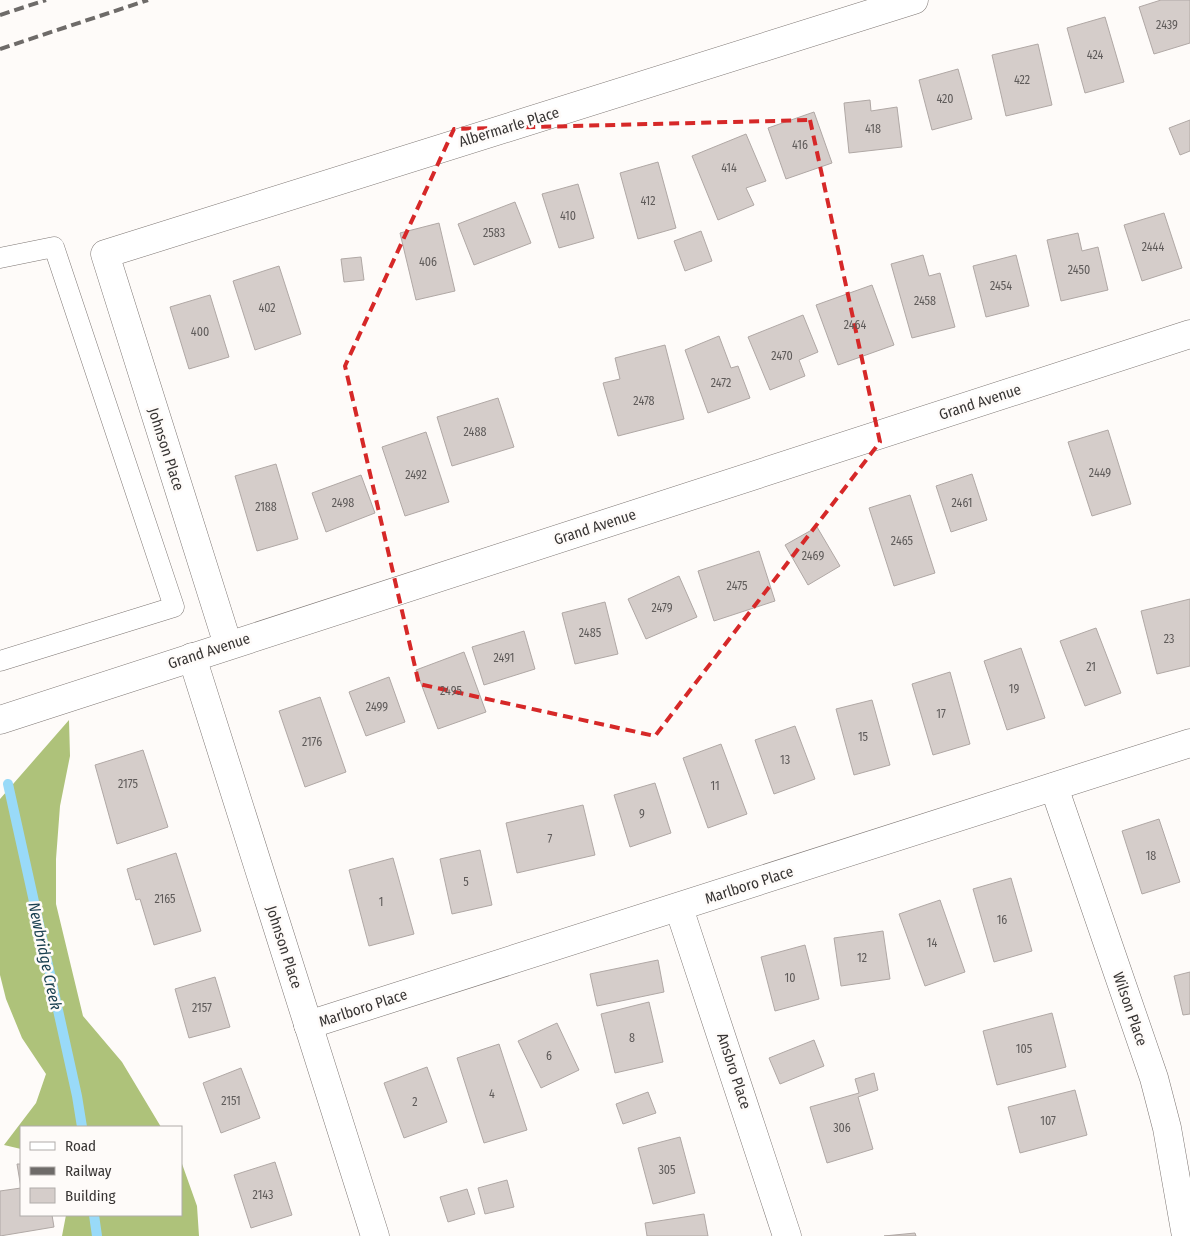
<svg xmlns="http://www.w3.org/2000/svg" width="1190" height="1236" viewBox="0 0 1190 1236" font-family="'Fira Sans Condensed',sans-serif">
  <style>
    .forest { fill: #aec27a }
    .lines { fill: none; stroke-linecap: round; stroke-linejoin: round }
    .stream { stroke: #99daf8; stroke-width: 10 }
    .building { fill: #d5cdca; stroke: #b0a8a5 }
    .service-casing { stroke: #7d7673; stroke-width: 21 }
    .minor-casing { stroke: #7d7673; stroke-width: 29 }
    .tertiary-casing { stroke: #7d7673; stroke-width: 29 }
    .service { stroke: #fff; stroke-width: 20 }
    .minor { stroke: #fff; stroke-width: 28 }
    .tertiary { stroke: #fff; stroke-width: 28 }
    .rail { stroke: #6e6b69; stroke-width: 4; stroke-dasharray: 10 5; stroke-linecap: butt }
    .marked { fill: none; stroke: #d62828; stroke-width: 4; stroke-dasharray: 10 6; stroke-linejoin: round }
    .labels { text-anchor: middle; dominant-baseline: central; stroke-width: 5; stroke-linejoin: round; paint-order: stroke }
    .number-label { font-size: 12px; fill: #5f5b5a }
    .street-label { font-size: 15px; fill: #383534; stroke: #fefbf9 }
    .water-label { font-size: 16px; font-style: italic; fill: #1a4050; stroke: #fefbf9 }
  </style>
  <rect width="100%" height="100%" fill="#fefbf9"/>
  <g class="forest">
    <polygon points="69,720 70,756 60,806 56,859 56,904 83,1016 122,1062 161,1127 21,1127 21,1149 4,1145 36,1103 46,1074 22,1038 6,999 0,975 0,799"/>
    <polygon points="181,1161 197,1206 199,1236 62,1236 66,1215 181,1215"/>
  </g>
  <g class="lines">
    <g class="stream">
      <polyline points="8,784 77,1096 82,1127"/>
      <polyline points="94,1215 97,1236"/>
    </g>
  </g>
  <g class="building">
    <polygon points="1161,0 1190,0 1190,43 1154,54 1139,7"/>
    <polygon points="1105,17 1124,82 1085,93 1067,28"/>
    <polygon points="1038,44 1052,105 1006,116 992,55"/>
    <polygon points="958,69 972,119 932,130 919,80"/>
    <polygon points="870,100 871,111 897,107 902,147 849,153 844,103"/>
    <polygon points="814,112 832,163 786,179 768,128"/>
    <polygon points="1190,120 1190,151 1180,155 1169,128"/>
    <polygon points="746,134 766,181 746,188 754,205 718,220 692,156"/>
    <polygon points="658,162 676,228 638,239 620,173"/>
    <polygon points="578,184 594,238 559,248 542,194"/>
    <polygon points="515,202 531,243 474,265 458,224"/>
    <polygon points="1164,213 1182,268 1142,281 1124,225"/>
    <polygon points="439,223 455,291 416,300 400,233"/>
    <polygon points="701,231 712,261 685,271 674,241"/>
    <polygon points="1078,233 1082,251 1098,247 1108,290 1061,301 1047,240"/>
    <polygon points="923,255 929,276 940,273 955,327 912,338 891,264"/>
    <polygon points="1016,255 1029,306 986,317 973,266"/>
    <polygon points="361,257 364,280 344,282 341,259"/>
    <polygon points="279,266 301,334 255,350 233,281"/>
    <polygon points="872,285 894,345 838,365 816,305"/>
    <polygon points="210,295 229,357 189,369 170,307"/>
    <polygon points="803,315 818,352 799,360 805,376 770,390 748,337"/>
    <polygon points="719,336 731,368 738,366 750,398 708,413 685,350"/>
    <polygon points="665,345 684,419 618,436 603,383 620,379 615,358"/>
    <polygon points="498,398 514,447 452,466 437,417"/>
    <polygon points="1108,430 1131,504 1092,516 1068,442"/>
    <polygon points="426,432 449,502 405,516 382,447"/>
    <polygon points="276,464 298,539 257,551 235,476"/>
    <polygon points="972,474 987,520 951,532 936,486"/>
    <polygon points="361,475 375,513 326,532 312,493"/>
    <polygon points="910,495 935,573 894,586 869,508"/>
    <polygon points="817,527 840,566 808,585 785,545"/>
    <polygon points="759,551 775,601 714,621 698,571"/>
    <polygon points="679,576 697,617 646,639 628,599"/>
    <polygon points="1190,599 1190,666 1157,674 1141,611"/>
    <polygon points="605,602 618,654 575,664 562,613"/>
    <polygon points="1096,628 1121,693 1085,706 1060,641"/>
    <polygon points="524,631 535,669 484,685 472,647"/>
    <polygon points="1021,648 1045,718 1007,730 984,661"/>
    <polygon points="464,652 486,712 438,729 416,670"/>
    <polygon points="950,672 970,744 933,755 912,684"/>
    <polygon points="389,677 405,722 366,736 349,692"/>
    <polygon points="320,697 346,772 305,787 279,711"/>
    <polygon points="872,700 890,765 854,775 836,709"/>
    <polygon points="795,726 815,779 774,794 755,740"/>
    <polygon points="721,744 747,814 708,828 683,758"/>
    <polygon points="143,750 168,827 117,844 95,765"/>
    <polygon points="655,783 671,833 630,847 614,795"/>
    <polygon points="583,805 595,855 517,873 506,823"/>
    <polygon points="1159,819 1180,882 1142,894 1122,831"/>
    <polygon points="480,850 492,905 452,914 440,859"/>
    <polygon points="176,853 201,931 154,945 140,899 136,900 127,869"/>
    <polygon points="393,858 414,934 369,946 349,870"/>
    <polygon points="1011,878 1032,951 994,962 973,889"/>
    <polygon points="940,900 965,972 925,986 899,914"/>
    <polygon points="883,931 890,979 841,986 834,938"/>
    <polygon points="805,945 819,999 775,1011 761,957"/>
    <polygon points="658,960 664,992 597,1006 590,974"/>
    <polygon points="1190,972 1190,1014 1183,1015 1174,976"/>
    <polygon points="215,977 230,1027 189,1038 175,989"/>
    <polygon points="649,1002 663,1062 615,1073 601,1014"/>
    <polygon points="1052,1013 1066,1067 997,1085 983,1031"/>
    <polygon points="557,1023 579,1070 541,1088 518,1041"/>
    <polygon points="814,1040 824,1066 780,1084 769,1058"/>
    <polygon points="499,1044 527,1130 484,1143 457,1058"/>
    <polygon points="427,1067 447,1122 404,1138 384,1083"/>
    <polygon points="241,1068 260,1118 221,1133 203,1083"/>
    <polygon points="874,1073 878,1090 858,1097 873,1149 827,1163 810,1107 859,1093 855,1079"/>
    <polygon points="1075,1090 1087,1135 1020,1153 1008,1107"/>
    <polygon points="648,1092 656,1113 623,1124 616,1104"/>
    <polygon points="680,1137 695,1193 653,1204 638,1148"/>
    <polygon points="275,1162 292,1215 251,1228 234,1175"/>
    <polygon points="17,1164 21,1164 21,1215 52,1215 54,1227 0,1236 0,1191 21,1188"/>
    <polygon points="507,1180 514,1207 485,1214 478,1188"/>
    <polygon points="467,1189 475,1214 448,1222 440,1197"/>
    <polygon points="704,1214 708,1236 647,1236 645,1223"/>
    <polygon points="915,1233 916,1236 884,1236"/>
  </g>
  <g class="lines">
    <g class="service-casing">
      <polyline id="service" points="0,258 54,247 174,607 0,661"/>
    </g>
    <g class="minor-casing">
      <g id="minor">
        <polyline points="228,645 105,254 914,0"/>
        <polyline points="192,657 375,1236"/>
        <polyline points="1054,787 1154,1078 1167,1128 1186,1236"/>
        <polyline points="679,908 787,1236"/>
        <polyline points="308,1025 1190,743"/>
      </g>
    </g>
    <g class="tertiary-casing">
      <polyline id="tertiary" points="0,720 1190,334"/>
    </g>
    <use href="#service" class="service"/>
    <use href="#minor" class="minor"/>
    <use href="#tertiary" class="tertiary"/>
    <g class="rail">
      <polyline points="0,15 46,0"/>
      <polyline points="0,49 148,0"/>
    </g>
  </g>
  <path class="marked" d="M810 120 880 442 655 736 419 684 345 366 454 129Z"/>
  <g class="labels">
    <g class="number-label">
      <text x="1167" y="25">2439</text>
      <text x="1095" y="55">424</text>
      <text x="1022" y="80">422</text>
      <text x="945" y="99">420</text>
      <text x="873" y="129">418</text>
      <text x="800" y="145">416</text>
      <text x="729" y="168">414</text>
      <text x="648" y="201">412</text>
      <text x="568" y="216">410</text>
      <text x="494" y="233">2583</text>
      <text x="1153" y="247">2444</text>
      <text x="428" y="262">406</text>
      <text x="1079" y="270">2450</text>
      <text x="1001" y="286">2454</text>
      <text x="925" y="301">2458</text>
      <text x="267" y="308">402</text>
      <text x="855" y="325">2464</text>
      <text x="200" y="332">400</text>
      <text x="782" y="356">2470</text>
      <text x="721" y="383">2472</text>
      <text x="644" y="401">2478</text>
      <text x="475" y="432">2488</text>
      <text x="1100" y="473">2449</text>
      <text x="416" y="475">2492</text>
      <text x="343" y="503">2498</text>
      <text x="962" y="503">2461</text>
      <text x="266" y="507">2188</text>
      <text x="902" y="541">2465</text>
      <text x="813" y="556">2469</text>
      <text x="737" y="586">2475</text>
      <text x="662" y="608">2479</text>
      <text x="590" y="633">2485</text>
      <text x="1169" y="639">23</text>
      <text x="504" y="658">2491</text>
      <text x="1091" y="667">21</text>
      <text x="1014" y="689">19</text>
      <text x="451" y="691">2495</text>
      <text x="377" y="707">2499</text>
      <text x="941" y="714">17</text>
      <text x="863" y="737">15</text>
      <text x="312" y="742">2176</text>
      <text x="785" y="760">13</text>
      <text x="128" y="784">2175</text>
      <text x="715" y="786">11</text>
      <text x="642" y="814">9</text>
      <text x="550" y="839">7</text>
      <text x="1151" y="856">18</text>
      <text x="466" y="882">5</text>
      <text x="165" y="899">2165</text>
      <text x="381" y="902">1</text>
      <text x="1002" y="920">16</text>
      <text x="932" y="943">14</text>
      <text x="862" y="958">12</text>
      <text x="790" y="978">10</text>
      <text x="202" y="1008">2157</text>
      <text x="632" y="1038">8</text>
      <text x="1024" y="1049">105</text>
      <text x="549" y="1056">6</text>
      <text x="492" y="1094">4</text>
      <text x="231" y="1101">2151</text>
      <text x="415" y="1102">2</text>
      <text x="1048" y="1121">107</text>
      <text x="842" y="1128">306</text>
      <text x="667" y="1170">305</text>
      <text x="263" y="1195">2143</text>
    </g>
    <g class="street-label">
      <text transform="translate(509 127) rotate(-17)">Albermarle Place</text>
      <text transform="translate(980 402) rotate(-18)">Grand Avenue</text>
      <text transform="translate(166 449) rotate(72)">Johnson Place</text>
      <text transform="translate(595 527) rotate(-18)">Grand Avenue</text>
      <text transform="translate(209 651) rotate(-18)">Grand Avenue</text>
      <text transform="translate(749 885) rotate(-18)">Marlboro Place</text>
      <text transform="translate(284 947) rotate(72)">Johnson Place</text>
      <text transform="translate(363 1008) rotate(-18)">Marlboro Place</text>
      <text transform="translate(1130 1009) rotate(71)">Wilson Place</text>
      <text transform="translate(734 1071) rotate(72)">Ansbro Place</text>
    </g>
    <g class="water-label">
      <text transform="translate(45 956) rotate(78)">Newbridge Creek</text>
    </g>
  </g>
  <rect x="20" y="1126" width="162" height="90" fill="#fefbf9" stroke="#afacaa"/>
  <rect x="30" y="1142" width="25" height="8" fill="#ffffff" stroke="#afacaa"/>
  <text x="65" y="1151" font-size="15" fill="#383534">Road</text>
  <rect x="30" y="1167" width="25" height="8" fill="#6e6b69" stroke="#afacaa"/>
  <text x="65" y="1176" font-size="15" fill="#383534">Railway</text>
  <rect x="30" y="1188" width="25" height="15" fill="#d5cdca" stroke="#afacaa"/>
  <text x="65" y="1201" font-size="15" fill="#383534">Building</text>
</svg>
